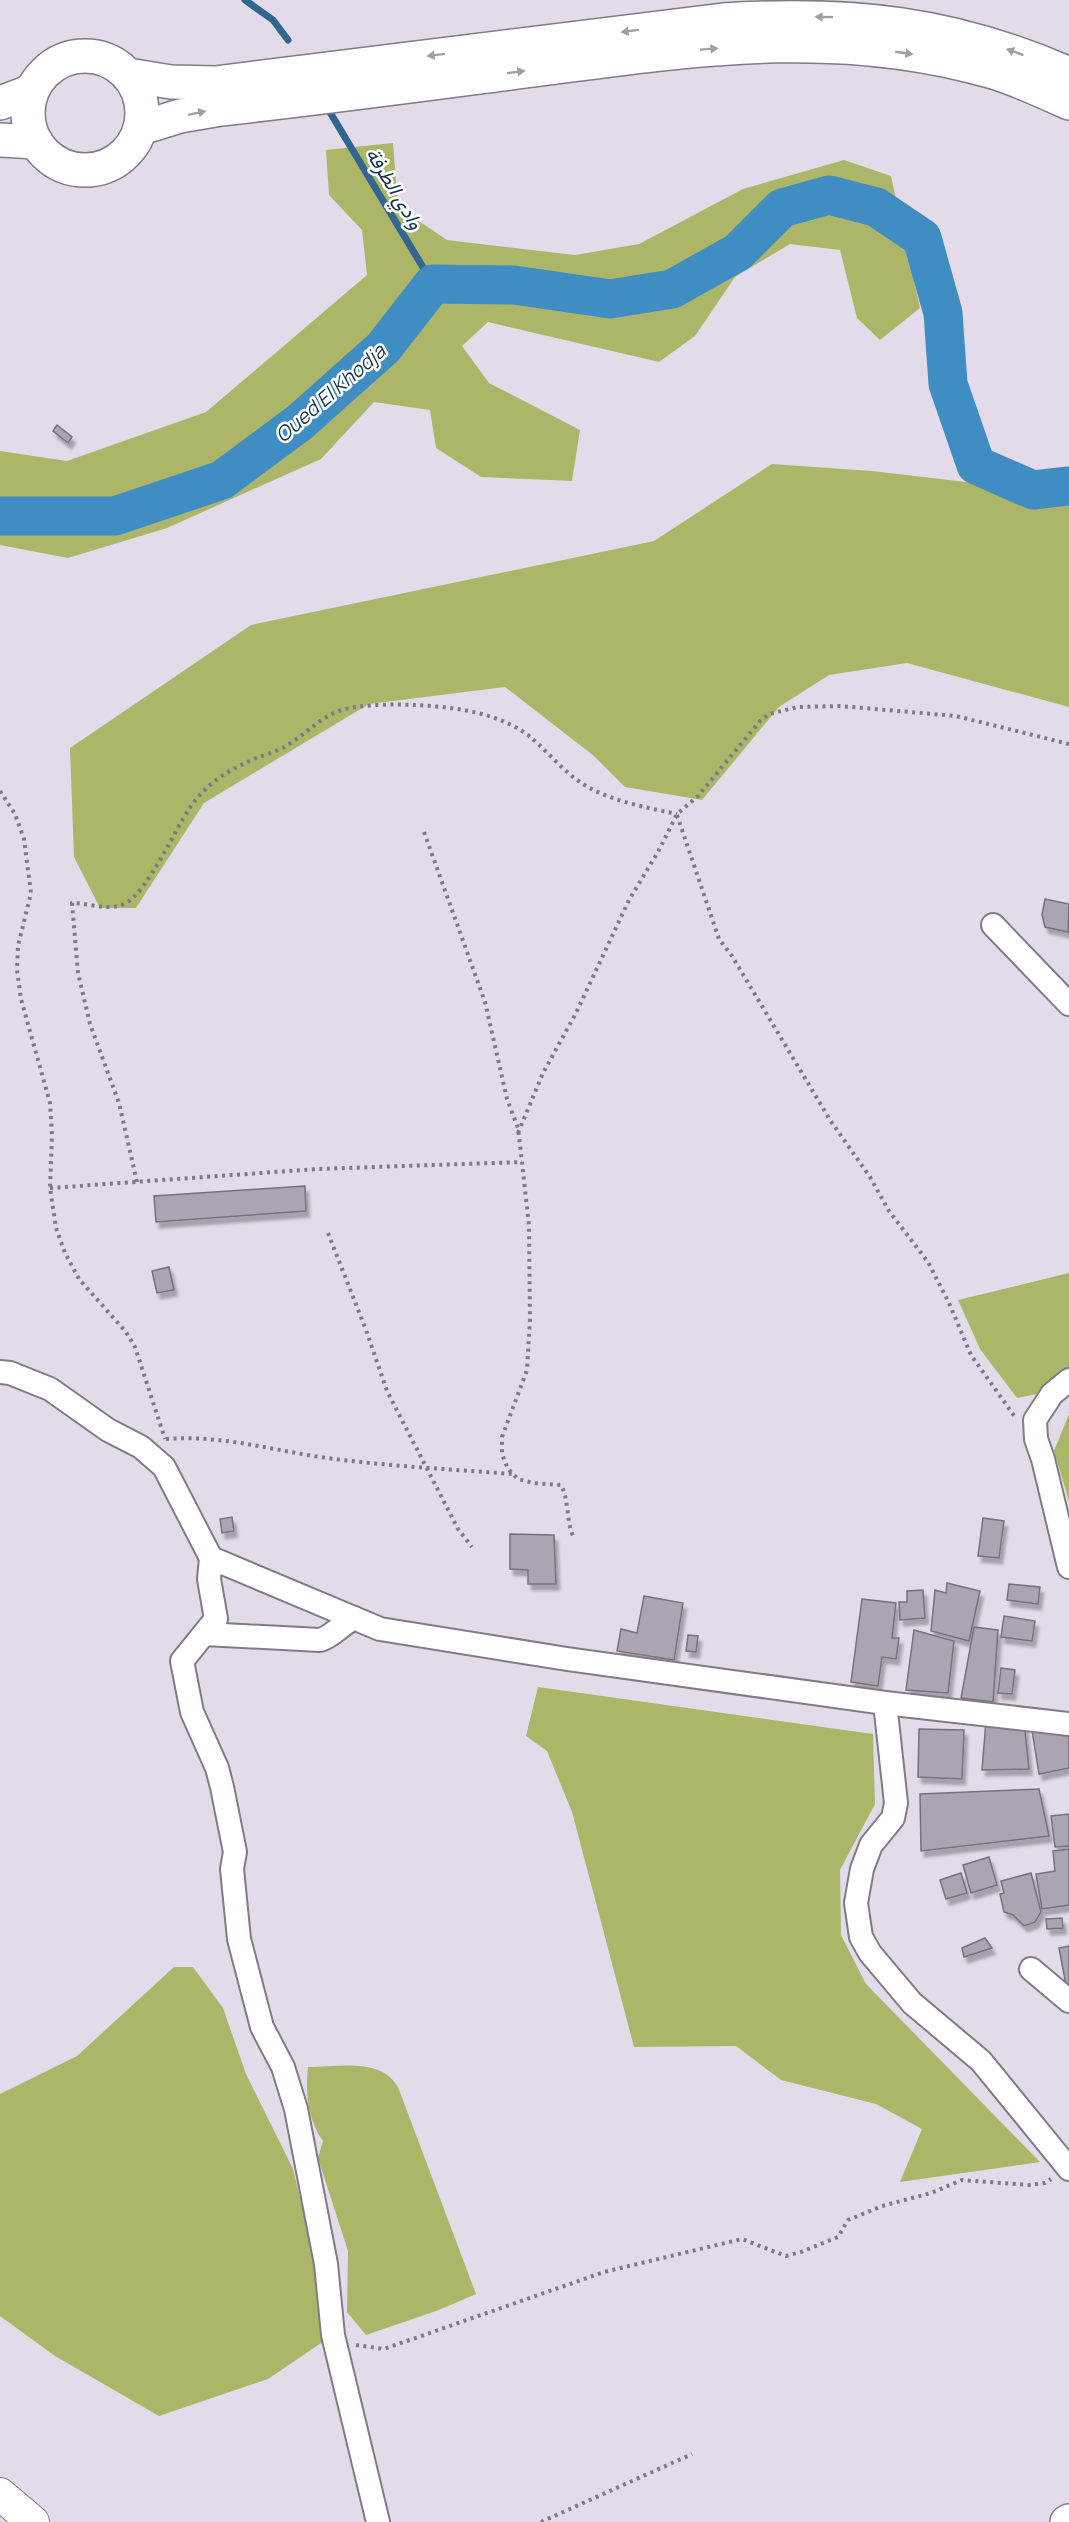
<svg xmlns="http://www.w3.org/2000/svg" width="1069" height="2522" viewBox="0 0 1069 2522" font-family="Manrope,Vazirmatn,sans-serif">
  <style>
    .green { fill: #adb668 }
    .lines { fill: none; stroke-linecap: round; stroke-linejoin: round }
    .stream { stroke: #31678e; stroke-width: 7 }
    .river { stroke: #3f8dc3; stroke-width: 39 }
    .building { fill: #aca4b2; stroke: #78707d; stroke-width: 1.5; filter: url(#shadow) }
    .minor-casing { stroke: #827a87; stroke-width: 26 }
    .secondary-casing { stroke: #827a87; stroke-width: 34 }
    .trunk-casing { stroke: #827a87; stroke-width: 36 }
    .path { stroke: #7f7984; stroke-width: 4; stroke-dasharray: 3 4.5; stroke-linecap: butt }
    .minor { stroke: #fff; stroke-width: 22 }
    .secondary { stroke: #fff; stroke-width: 32 }
    .trunk { stroke: #fff; stroke-width: 33 }
    .oneway { fill: #9f9ea0 }
    .labels { text-anchor: middle; dominant-baseline: central; stroke-width: 5; stroke-linejoin: round; paint-order: stroke }
    .water-label { font-size: 20px; font-style: italic; fill: #15364d; stroke: #fff }
  </style>
  <defs>
    <filter id="shadow"><feDropShadow dx="3.5" dy="6" stdDeviation="1.5" flood-color="#0004"/></filter>
  </defs>
  <rect width="100%" height="100%" fill="#e4dbea"/>
  <g class="green">
    <polygon points="393,143 398,207 447,240 575,255 639,244 743,189 844,160 891,176 920,308 880,340 857,318 840,250 790,244 735,277 695,336 659,362 488,322 462,346 489,383 580,430 572,481 481,477 436,448 430,410 374,402 321,459 167,528 68,558 0,545 0,451 67,461 206,412 367,275 362,230 329,195 326,150"/>
    <polygon points="772,464 872,471 1069,494 1069,707 907,663 829,675 779,707 702,800 625,787 594,756 505,687 369,704 204,803 136,908 100,908 74,857 70,748 251,625 654,541"/>
    <polygon points="1069,1273 1069,1369 1042,1393 1017,1398 980,1349 958,1300"/>
    <polygon points="1069,1414 1069,1501 1054,1451"/>
    <polygon points="538,1687 873,1734 875,1804 840,1870 841,1935 866,1984 1040,2162 900,2182 922,2129 876,2104 781,2080 736,2046 634,2047 572,1812 547,1751 526,1736"/>
    <polygon points="174,1967 193,1967 223,2008 246,2074 293,2169 333,2335 268,2379 159,2416 55,2356 0,2316 0,2094 77,2056"/>
    <path d="M308 2067C338 2067 381 2057 398 2087L476 2294 439 2310 366 2335 347 2312 348 2251 318 2158 323 2141C308 2120 305 2093 308 2067Z"/>
  </g>
  <g class="lines">
    <g class="stream">
      <polyline points="245,0 273,20 288,40"/>
      <polyline points="328,109 433,284"/>
    </g>
    <polyline class="river" points="0,516 115,516 222,480 300,422 383,348 433,284 514,285 610,299 672,289 738,252 782,208 829,195 876,207 922,238 943,313 948,384 976,465 1033,490 1069,486"/>
  </g>
  <g class="building">
    <polygon points="57,425 72,437 68,443 53,431"/>
    <polygon points="1045,899 1069,904 1068,932 1045,927 1042,915"/>
    <polygon points="305,1186 306,1211 156,1222 154,1196"/>
    <polygon points="169,1267 174,1290 157,1293 152,1271"/>
    <polygon points="232,1517 234,1531 222,1533 220,1519"/>
    <polygon points="983,1518 1004,1521 999,1558 978,1556"/>
    <polygon points="510,1534 554,1535 556,1584 528,1584 528,1570 510,1569"/>
    <polygon points="947,1583 980,1591 969,1641 931,1631 935,1590 946,1593"/>
    <polygon points="1009,1584 1040,1587 1038,1604 1007,1600"/>
    <polygon points="923,1590 925,1618 900,1620 899,1602 907,1602 907,1591"/>
    <polygon points="644,1596 683,1603 674,1660 617,1651 621,1629 637,1633"/>
    <polygon points="862,1599 896,1603 892,1638 899,1638 896,1659 882,1657 878,1686 851,1682"/>
    <polygon points="1004,1616 1035,1621 1032,1641 1001,1637"/>
    <polygon points="974,1627 998,1630 993,1702 961,1698"/>
    <polygon points="914,1630 954,1641 948,1693 906,1690"/>
    <polygon points="688,1635 698,1636 696,1652 686,1651"/>
    <polygon points="1001,1668 1015,1670 1012,1694 998,1693"/>
    <polygon points="986,1721 1024,1722 1029,1769 982,1770"/>
    <polygon points="1031,1724 1069,1727 1069,1768 1039,1774"/>
    <polygon points="919,1729 964,1730 962,1779 918,1777"/>
    <polygon points="1039,1789 1049,1836 921,1851 920,1794"/>
    <polygon points="1069,1814 1069,1846 1055,1847 1051,1816"/>
    <polygon points="1069,1849 1069,1905 1042,1909 1036,1874 1055,1871 1053,1851"/>
    <polygon points="989,1857 997,1885 971,1893 963,1865"/>
    <polygon points="961,1873 967,1893 946,1899 940,1880"/>
    <polygon points="1031,1873 1041,1912 1035,1922 1024,1926 1013,1915 1004,1912 1000,1894 1004,1893 1001,1881"/>
    <polygon points="1062,1918 1063,1928 1047,1929 1046,1919"/>
    <polygon points="985,1938 992,1948 964,1957 962,1948"/>
    <polygon points="1069,1946 1069,1984 1066,1985 1059,1948"/>
  </g>
  <g class="lines">
    <g class="minor-casing">
      <g id="minor">
        <polyline points="993,925 1069,1004"/>
        <polyline points="0,1372 10,1373 50,1389 108,1430 141,1447 164,1467 211,1558 380,1629 567,1659 885,1703 1069,1724"/>
        <polyline points="1069,1380 1052,1394 1035,1420 1036,1439 1043,1459 1069,1567"/>
        <polyline points="211,1558 209,1579 216,1619 182,1661 192,1712 217,1768 222,1787 235,1852 232,1869 239,1939 262,2027 283,2067 296,2109 326,2264 333,2335 378,2522"/>
        <path d="M204 1634 320 1640C332 1637 342 1624 354 1618"/>
        <polyline points="885,1703 896,1803 893,1818 871,1845 862,1869 856,1903 861,1937 870,1953 912,2003 981,2061 1069,2169"/>
        <polyline points="1031,1969 1069,2001"/>
      </g>
    </g>
    <g class="secondary-casing">
      <polyline id="secondary" points="0,2494 33,2522"/>
    </g>
    <g class="trunk-casing">
      <g id="trunk">
        <circle cx="85" cy="113" r="57"/>
        <path d="M128 75 171 82 215 83 723 20C849 12 952 22 1069 74"/>
        <polyline points="0,103 32,91"/>
        <path d="M141 128 180 116 221 109C330 97 440 82 549 68 702 48 842 28 993 72 1019 80 1045 92 1069 103"/>
        <polyline points="0,140 36,142"/>
        <polyline points="1067,2522 1069,2521"/>
      </g>
    </g>
    <g class="path">
      <polyline points="0,791 15,814 24,839 31,893 18,946 17,970 21,999 50,1103 52,1135 50,1188 56,1228 65,1253 79,1279 126,1332 135,1347 165,1439"/>
      <polyline points="677,815 719,939 732,956 830,1120 870,1177 889,1211 928,1262 949,1303 971,1355 1015,1417"/>
      <path d="M424 832 485 1002 507 1099 518 1128 522 1162 529 1226 530 1319 527 1370 502 1437V1454L508 1469 518 1479 533 1483 561 1485C569 1499 566 1520 573 1536"/>
      <polyline points="518,1133 543,1073 576,1013 629,900 658,852 677,814 698,796 760,721 769,714 798,707 840,706 956,716 1069,744"/>
      <path d="M137 1182 119 1103 90 1024 78 973 72 903C90 903 109 912 126 903 148 890 174 832 189 809 204 786 227 770 252 760 263 755 276 752 286 746 305 735 318 719 339 711 359 704 394 704 415 705 454 707 496 712 528 735 549 752 565 775 590 788 615 802 649 808 677 814"/>
      <polyline points="50,1188 317,1169 522,1162"/>
      <polyline points="328,1233 366,1330 387,1391 458,1529 472,1547"/>
      <path d="M166 1439C221 1435 267 1449 320 1457 384 1466 448 1469 512 1474"/>
      <polyline points="356,2345 384,2349 604,2272 742,2239 786,2256 801,2252 838,2237 848,2220 882,2206 931,2193 962,2180 1029,2185 1045,2183 1051,2179"/>
      <polyline points="541,2522 692,2454"/>
    </g>
    <use href="#minor" class="minor"/>
    <use href="#secondary" class="secondary"/>
    <use href="#trunk" class="trunk"/>
  </g>
  <defs><path id="oneway-solid" d="M-6-.8H1V-3.2L6.5 0L1 3.2V.8H-6Z" transform="scale(1.5)"/></defs>
  <g class="oneway">
    <use href="#oneway-solid" transform="translate(824 17) rotate(-179)"/>
    <use href="#oneway-solid" transform="translate(630 31) rotate(173)"/>
    <use href="#oneway-solid" transform="translate(709 49) rotate(-4)"/>
    <use href="#oneway-solid" transform="translate(1015 52) rotate(-160)"/>
    <use href="#oneway-solid" transform="translate(904 53) rotate(9)"/>
    <use href="#oneway-solid" transform="translate(436 55) rotate(173)"/>
    <use href="#oneway-solid" transform="translate(516 72) rotate(-7)"/>
    <use href="#oneway-solid" transform="translate(197 113) rotate(-12)"/>
  </g>
  <g class="labels">
    <g class="water-label">
      <text transform="translate(395 188) rotate(59)">وادي الطرفة</text>
      <text transform="translate(330 393) rotate(-41)">Oued El Khodja</text>
    </g>
  </g>
</svg>
